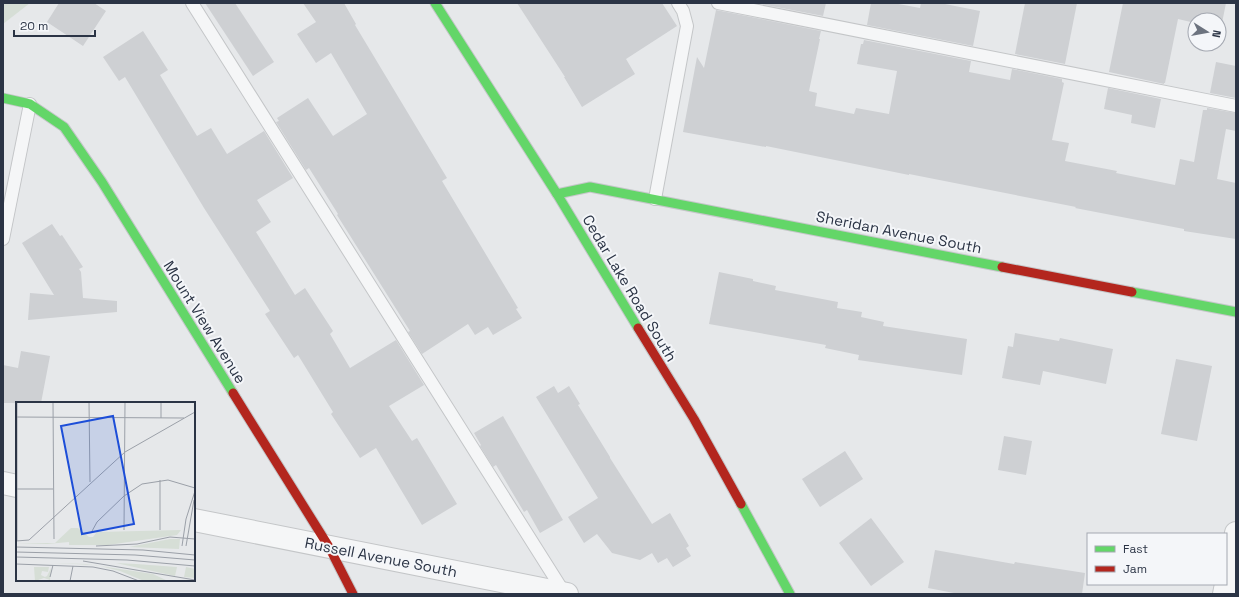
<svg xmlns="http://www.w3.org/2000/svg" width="1239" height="597" viewBox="0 0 1239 597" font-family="'Space Grotesk',sans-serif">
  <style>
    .green { fill: #d6ded6 }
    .building { fill: #ced0d3 }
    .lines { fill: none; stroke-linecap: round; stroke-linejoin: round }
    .lane-casing { stroke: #c4c6c8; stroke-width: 14 }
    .street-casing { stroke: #c4c6c8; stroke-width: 24 }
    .fast-casing { stroke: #c4c6c8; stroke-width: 11 }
    .jam-casing { stroke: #c4c6c8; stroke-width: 11 }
    .lane { stroke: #f5f6f7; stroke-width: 12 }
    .street { stroke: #f5f6f7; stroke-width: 22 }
    .fast { stroke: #63d668; stroke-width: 9 }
    .jam { stroke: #b3261e; stroke-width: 9 }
    .labels { text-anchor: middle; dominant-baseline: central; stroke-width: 4; stroke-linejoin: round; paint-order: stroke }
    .street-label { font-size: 15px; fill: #2b3445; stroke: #f4f6f9 }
    .inset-road { fill: none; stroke: #9ba0a8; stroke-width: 1 }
    .view { fill: #1d4ed8; fill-opacity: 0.15; stroke: #1d4ed8; stroke-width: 2 }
    .inset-edge { fill: none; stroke: #2b3445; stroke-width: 2 }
  </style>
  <rect width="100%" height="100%" fill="#e6e8ea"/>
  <polygon class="green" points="3,3 30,3 3,24"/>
  <g class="building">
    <polygon points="59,3 94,3 106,11 83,46 47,22"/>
    <polygon points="205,3 235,3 274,62 253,76"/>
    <polygon points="303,3 344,3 356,24 355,25 447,178 442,181 518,308 516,309 522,318 493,335 488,327 475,335 468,324 422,354 408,332 410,331 337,215 338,214 309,168 306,170 276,122 279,121 277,118 308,98 333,136 367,114 331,53 316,63 297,34 316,22"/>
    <polygon points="517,3 662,3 677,26 626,59 635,74 582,107 564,77 565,77"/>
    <polygon points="756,3 826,3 823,16"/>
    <polygon points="871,3 893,3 920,8 921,3 940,3 980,11 973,46 867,25"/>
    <polygon points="1025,3 1077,3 1065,64 1015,54"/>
    <polygon points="1123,3 1226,3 1221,28 1219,27 1219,20 1195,20 1195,23 1178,19 1165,83 1164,83 1164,84 1109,72"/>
    <polygon points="716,10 821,31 819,39 820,39 809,91 817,93 815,106 854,114 856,108 889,114 897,71 857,64 861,44 863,44 864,40 971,61 969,72 1010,80 1012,69 1062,79 1062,82 1064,83 1052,140 1069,143 1065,161 1117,171 1116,173 1175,185 1180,159 1194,162 1203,110 1207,110 1207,108 1236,113 1236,131 1226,129 1217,179 1236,183 1236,239 1184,231 1184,229 1075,208 1076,207 909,174 909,175 766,146 766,147 683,132 697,57 704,68"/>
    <polygon points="143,31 168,70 160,75 197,136 211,128 227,154 264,131 293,178 257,200 271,222 256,232 295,295 305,288 333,331 330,334 350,368 396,340 424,385 389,406 412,441 417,438 457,504 422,525 376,448 360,458 331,414 333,412 298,355 294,358 265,314 270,311 204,208 125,77 119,81 103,57"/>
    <polygon points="1216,62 1236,66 1236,98 1210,93"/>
    <polygon points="1108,88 1161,99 1155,128 1131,123 1132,115 1104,109"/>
    <polygon points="52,224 60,236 62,235 83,267 79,269 81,272 83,298 117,301 117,312 28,320 30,293 54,295 22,243"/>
    <polygon points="719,272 753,279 753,281 776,286 775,290 838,302 837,308 862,312 861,317 884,322 883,326 967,339 962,375 858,360 859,355 825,348 826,345 709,324"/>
    <polygon points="1015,333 1059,341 1060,338 1113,349 1106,384 1043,371 1040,385 1002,378 1008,346 1013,347"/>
    <polygon points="21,351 50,356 41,403 3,403 3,365 18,368"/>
    <polygon points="1176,359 1212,366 1197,441 1161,434"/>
    <polygon points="554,386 558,393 569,386 580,404 578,405 610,457 610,458 652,524 670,513 689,546 686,548 691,556 673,567 667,558 658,563 652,553 640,560 612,553 597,534 584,543 568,517 598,498 536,397"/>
    <polygon points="503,416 563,520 540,533 527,510 524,512 496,465 493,467 480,446 481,445 474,433"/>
    <polygon points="1004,436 1032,441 1026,475 998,470"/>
    <polygon points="845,451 863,479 820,507 802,479"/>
    <polygon points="871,518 904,562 871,586 839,543"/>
    <polygon points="935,550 1014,564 1015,562 1085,573 1082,594 959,594 928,588"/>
  </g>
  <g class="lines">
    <g class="lane-casing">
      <g id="lane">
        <polyline points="192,3 565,594"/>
        <polyline points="718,3 1236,106"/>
        <polyline points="655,199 687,26 683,11 678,3"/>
        <polyline points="3,239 30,104"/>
      </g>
    </g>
    <g class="street-casing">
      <g id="street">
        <polyline points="3,483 17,486"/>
        <polyline points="194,520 567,594"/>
        <polyline points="1224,594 1236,533"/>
      </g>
    </g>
    <g class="fast-casing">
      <g id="fast">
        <polyline points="435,3 557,194 638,328"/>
        <polyline points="3,98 30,104 64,127 102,182 233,393"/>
        <polyline points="557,194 590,187 1002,267"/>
        <polyline points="1132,292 1236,312"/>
        <polyline points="741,504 790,594"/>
      </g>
    </g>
    <g class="jam-casing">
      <g id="jam">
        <polyline points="1002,267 1132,292"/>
        <polyline points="638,328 694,419 741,504"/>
        <polyline points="233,393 329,547 353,594"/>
      </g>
    </g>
    <use href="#lane" class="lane"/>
    <use href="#street" class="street"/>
    <use href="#fast" class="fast"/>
    <use href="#jam" class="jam"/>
  </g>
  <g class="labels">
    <g class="street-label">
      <text transform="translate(899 232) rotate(11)">Sheridan Avenue South</text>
      <text transform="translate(630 288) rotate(59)">Cedar Lake Road South</text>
      <text transform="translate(205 322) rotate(58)">Mount View Avenue</text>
      <text transform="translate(381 557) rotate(11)">Russell Avenue South</text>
    </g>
  </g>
  <g transform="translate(16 402)">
    <rect width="179" height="179" fill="#e6e8ea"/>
    <path d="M55 126H62L73 135H77L81 130 165 128 161 133 92 143H53V140L31 142 0 141H39ZM154 137H164L163 147 113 145ZM35 161 71 162 137 172 152 179H128L104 169 80 163ZM100 161 120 162 161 165 159 174ZM18 165H33L32 170 26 169 25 173 29 175 31 174 35 166 34 178 28 176 19 179ZM170 165 179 167V176L168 175Z" fill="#d6ded6"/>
    <path class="inset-road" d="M37 0 38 137M73 0 74 80M145 0V16M0 15 168 16M0 87H37M108 128 109 0M144 128V78M75 131 81 120 108 94 126 82 152 78 179 86M0 139 13 138 109 50 179 10M1 139V0M80 144 121 142 154 135 179 137M166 144 170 117 179 89M170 144 178 98M0 145 127 148 179 153M0 150 119 153 179 158M0 155 111 158 179 164M67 159 179 178M0 162 77 165 97 169 123 179M34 175 37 163M54 179 57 164"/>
    <path class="view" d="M97 14 118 122 66 132 45 24Z"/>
    <rect width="179" height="179" class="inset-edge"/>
  </g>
  <rect width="1239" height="597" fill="none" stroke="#2b3445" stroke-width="8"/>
  <rect x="1087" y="533" width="140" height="52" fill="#f4f6f9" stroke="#a4a8b1"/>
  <rect x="1095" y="546" width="20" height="6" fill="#63d668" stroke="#a4a8b1"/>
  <text x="1123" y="553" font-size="12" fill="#2b3445">Fast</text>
  <rect x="1095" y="566" width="20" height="6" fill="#b3261e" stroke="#a4a8b1"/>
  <text x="1123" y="573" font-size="12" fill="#2b3445">Jam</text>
  <g transform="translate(1207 32) rotate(101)"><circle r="19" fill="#f4f6f9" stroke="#a4a8b1"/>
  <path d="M0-3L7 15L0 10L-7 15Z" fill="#6c737f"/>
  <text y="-6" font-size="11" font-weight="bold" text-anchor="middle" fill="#2b3445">N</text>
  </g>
  <path d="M14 30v6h81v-6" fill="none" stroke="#2b3445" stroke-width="2"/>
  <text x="20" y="30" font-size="12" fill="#2b3445" stroke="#f4f6f9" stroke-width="3" paint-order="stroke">20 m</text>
</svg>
